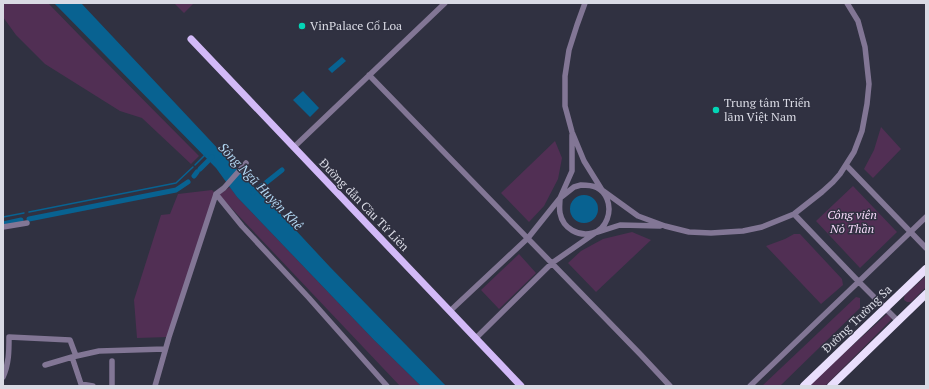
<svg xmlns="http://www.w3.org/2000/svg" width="929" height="389" viewBox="0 0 929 389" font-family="'PT Serif',serif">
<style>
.green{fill:#512f54}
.water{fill:#086291}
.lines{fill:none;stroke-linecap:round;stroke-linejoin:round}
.stream{stroke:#086291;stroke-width:1.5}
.canal{stroke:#086291;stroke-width:5}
.minor{stroke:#827695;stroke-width:5.5}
.major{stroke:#d2b9f7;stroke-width:7}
.highway{stroke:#e9defc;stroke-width:8}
.poi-dot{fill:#03d5b6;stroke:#303141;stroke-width:1.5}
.labels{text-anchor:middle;stroke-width:3;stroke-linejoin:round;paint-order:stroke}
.poi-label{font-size:12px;fill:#d9dae4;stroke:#303141;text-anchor:start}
.street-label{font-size:12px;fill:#d9dae4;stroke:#303141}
.park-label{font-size:12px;font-style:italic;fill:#f7d9fa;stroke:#303141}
.water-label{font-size:13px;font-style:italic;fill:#b1d6f1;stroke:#303141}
</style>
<rect width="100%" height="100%" fill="#303141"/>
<!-- green -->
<path class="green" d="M3,3H48L82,38L199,156L191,164L142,118L120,111L45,64L16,35L3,17Z
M174,3H194L184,13Z
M881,127L901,149L873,178L864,169L874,150Z
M555,141L562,158L558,179L544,206L529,222L501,193Z
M853,186L897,232L860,268L816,221Z
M230,187L237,197L374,340L421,386H400L219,195Z
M212,190L216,194L169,337L137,338L134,300L161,215L170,214L178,194Z
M632,232L651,240L596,292L568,263L581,251L603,239Z
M794,234H800L842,279L843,285L821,304L766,246L785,239Z
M519,254L536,273L499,309L481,290Z
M926,276V287L911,302H907L904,300V298L905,295Z
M856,297L860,298V308L780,386H762Z
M887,314L892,318L890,321L825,386H808Z"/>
<!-- water -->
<path class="water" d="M54,3H81L145,71L252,185L276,209L330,267L446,386H421L374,340L237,197L216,168Z
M342,57L346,61L332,73L328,69Z
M303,91L319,108L310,117L293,100Z
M570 209a14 14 0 1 1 28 0a14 14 0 1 1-28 0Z"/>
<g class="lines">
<!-- stream -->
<path class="stream" d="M195,165L205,155
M29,212L176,183L193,167
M3,217L24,213"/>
<!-- canal -->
<path class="canal" d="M200,169L212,157
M194,176L197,172
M253,193L282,170
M29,219L176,190L188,182
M3,224L21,220"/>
<!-- minor -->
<path class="minor" d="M585,3L577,25L569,50L565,76V106L572,132L584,161L602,190L638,216L665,226L689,232L711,233L743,231L762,227L794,214L822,192L833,182L840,174L854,152L862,131L867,104L869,84L865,47L858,21L847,3
M369,75L641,355L670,386
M294,147L445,3
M846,165L926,248
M581,185C593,185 602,187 607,199C612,211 607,229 593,233C579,237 563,229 560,213C559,208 560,203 560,198L574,187Z
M216,194L242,226L309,298L387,386
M794,214L859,282L898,321
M3,227L27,223
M450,311L528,238L560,198L572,171V135
M476,338L552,263L595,233L620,225L660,226
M72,357L81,384L93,386
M112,361V386
M45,365L72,357L99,351L165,349
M3,377C9,364 9,351 9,337L70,340L76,356
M155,386L169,337L216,194L224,188L246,163
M750,386L926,217"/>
<!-- major -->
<path class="major" d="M191,39L521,386"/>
<!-- highway -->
<path class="highway" d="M804,386L926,269
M831,386L926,294"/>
</g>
<!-- markers -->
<g class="poi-dot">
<circle cx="302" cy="26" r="4"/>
<circle cx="716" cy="110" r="4"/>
</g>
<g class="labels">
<!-- poi labels -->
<g class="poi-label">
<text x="310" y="30">VinPalace Cổ Loa</text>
<text x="724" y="107">Trung tâm Triển<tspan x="724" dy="14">lãm Việt Nam</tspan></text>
</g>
<!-- street labels -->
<g class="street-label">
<text transform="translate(364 205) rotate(46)" y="4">Đường dẫn Cầu Tứ Liên</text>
<text transform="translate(857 319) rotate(-44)" y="4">Đường Trường Sa</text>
</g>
<!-- park labels -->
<g class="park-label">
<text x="852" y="219">Công viên<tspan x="852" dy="14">Nỏ Thần</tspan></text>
</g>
<!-- water labels -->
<g class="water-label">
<text transform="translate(261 186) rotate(46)" y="5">Sông Ngũ Huyện Khê</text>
</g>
</g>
<!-- border -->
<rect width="929" height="389" fill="none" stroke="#d9dae4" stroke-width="8"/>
</svg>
